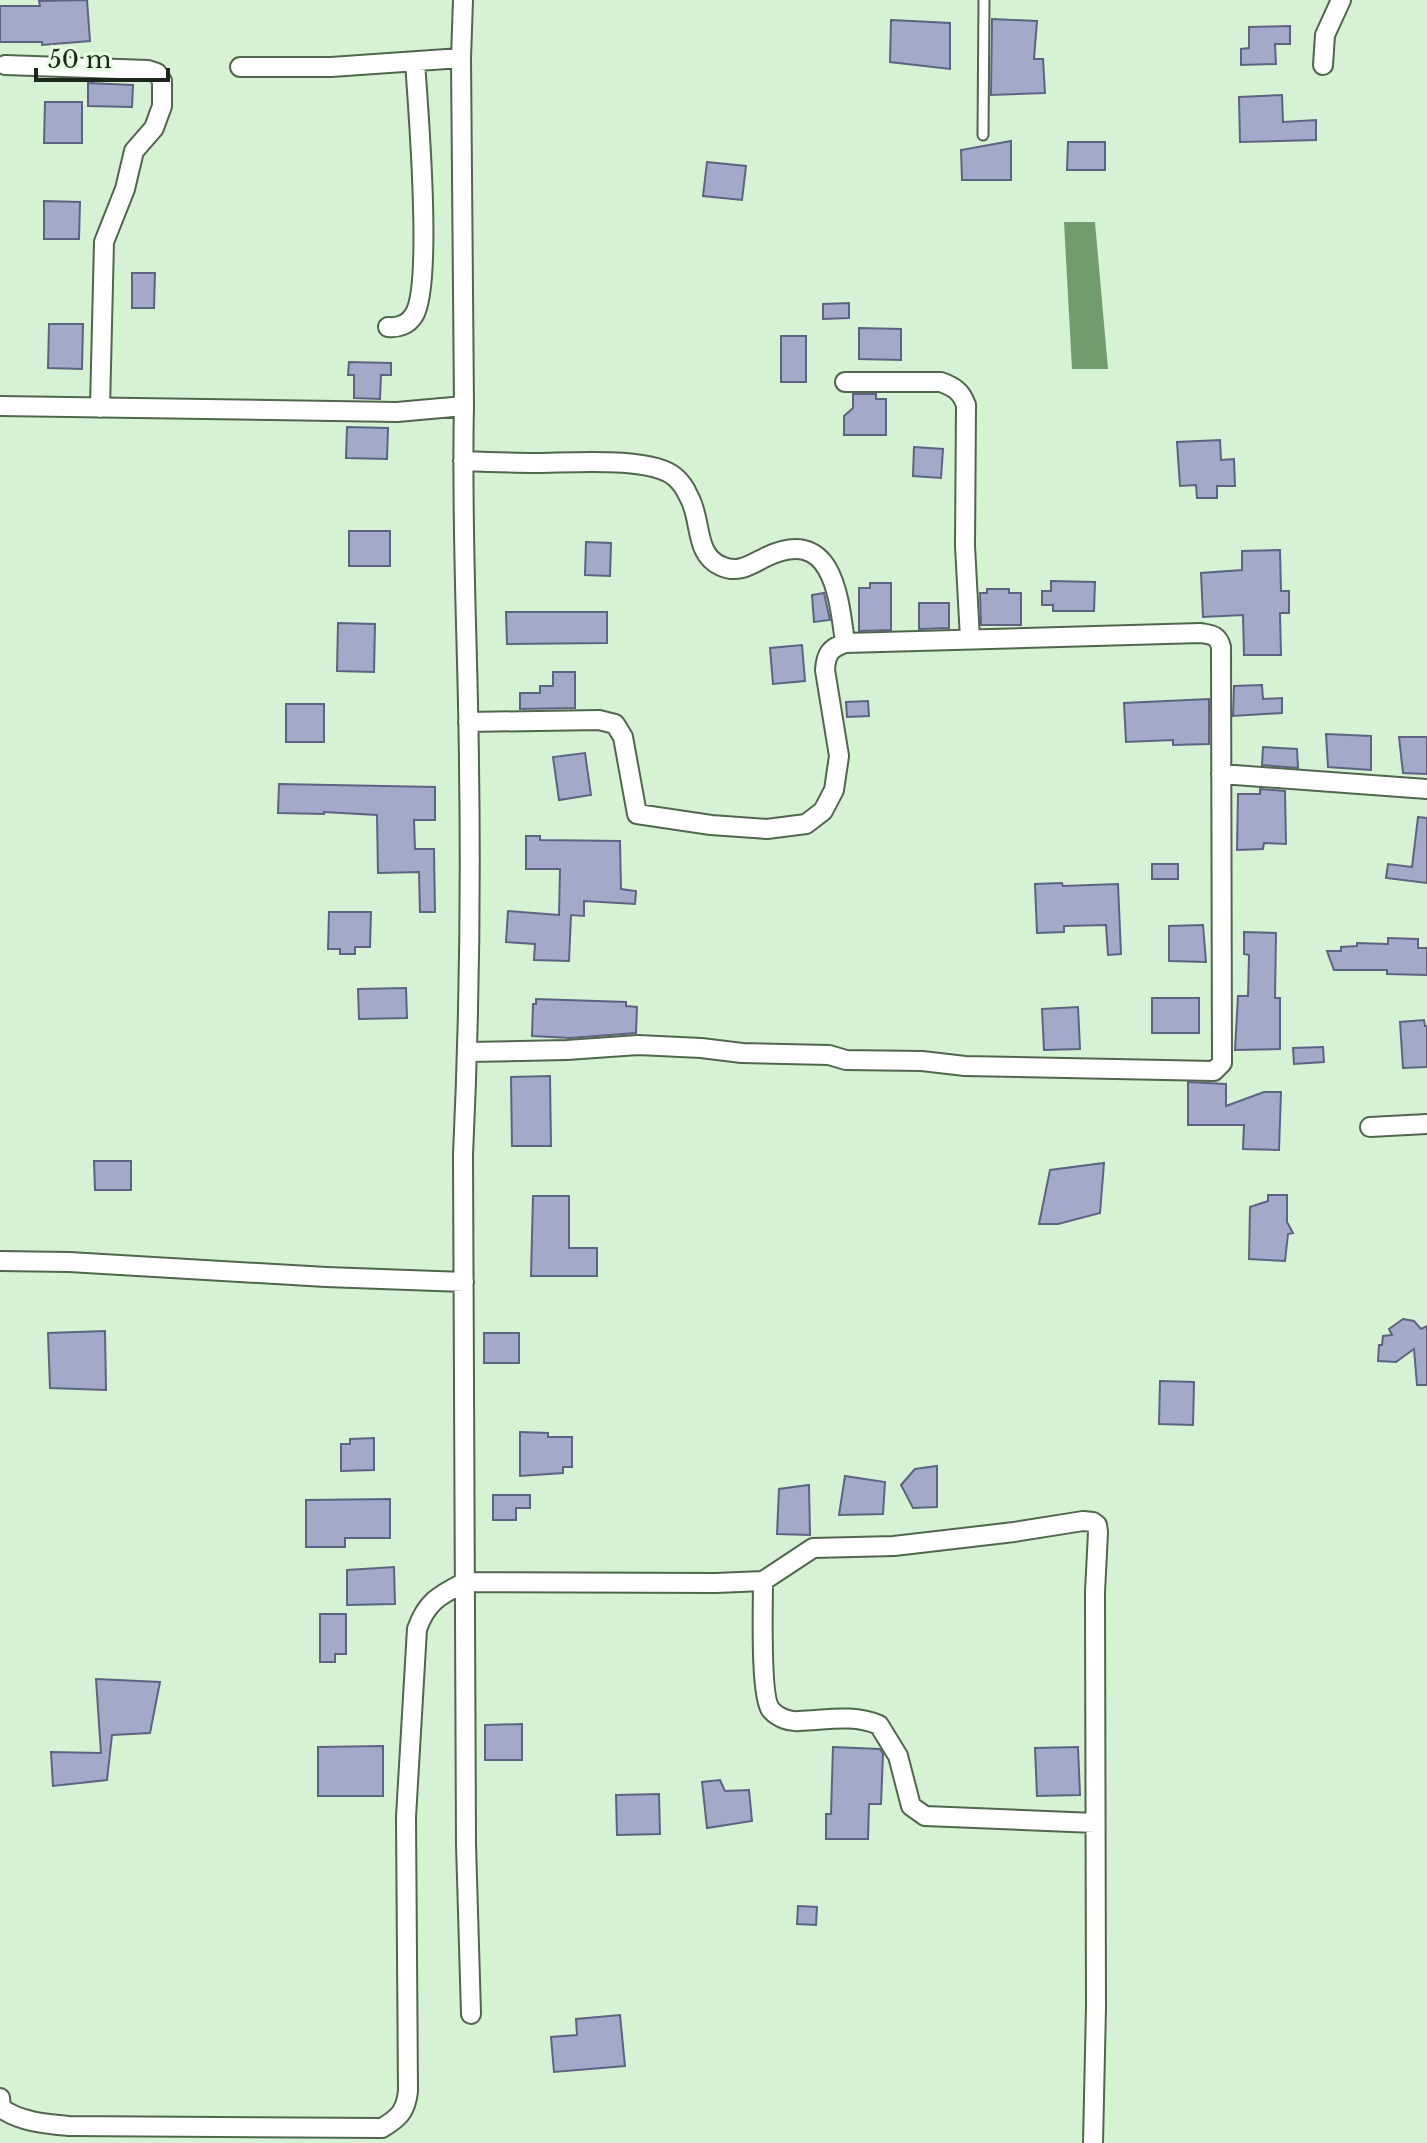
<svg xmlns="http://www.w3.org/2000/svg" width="1427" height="2143" viewBox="0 0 1427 2143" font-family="'Libre Baskerville',serif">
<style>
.water{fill:#719c6d}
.building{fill:#a3a9c9;stroke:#5e6381;stroke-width:2}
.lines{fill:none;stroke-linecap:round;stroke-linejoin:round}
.lane-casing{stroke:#50664d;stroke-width:13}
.street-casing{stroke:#50664d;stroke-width:22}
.lane{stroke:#fff;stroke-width:9}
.street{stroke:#fff;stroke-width:18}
</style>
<rect width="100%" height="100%" fill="#d7f1d4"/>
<!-- water -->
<path class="water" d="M1064,222H1095L1108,369H1072Z"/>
<!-- building -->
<path class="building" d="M87,0L90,41L42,45V42H0V6H40L39,1Z
M992,19L1037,21L1034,59H1043L1045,93L991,95Z
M891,20L950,23V69L890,62Z
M1290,26V44H1275L1276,64L1241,65V49L1249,48V27Z
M88,83L133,85L132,107L88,106Z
M1282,95L1283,122L1316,120V140L1240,142L1239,97Z
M45,102H82V143H44Z
M1011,141V180H962L961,150Z
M1068,142H1105V170H1067Z
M707,162L746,166L742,200L703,196Z
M44,201L80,202L79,239H44Z
M132,273H155L154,308H132Z
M849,303V318L823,319V304Z
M49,324H83L82,369L48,368Z
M859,328L901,329V360L859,359Z
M781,336H806V382H781Z
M349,362L391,363V375H381L380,399L354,398V375H348Z
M853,394H876V399H886V435H844V416L853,408Z
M347,427L388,428L387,459L346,458Z
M1220,440L1221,460L1234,459L1235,486H1217V498H1197L1196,485L1180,486L1177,442Z
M914,447L943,449L941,478L913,476Z
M349,531H390V566H349Z
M586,542L611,543L610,576L585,575Z
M1280,550L1281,591H1289V613H1280L1281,655H1244L1243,615L1203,617L1201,573L1242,570V551Z
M1051,581L1095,582L1094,611H1053V605H1042V591H1051Z
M870,583H891V630L859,631V588H870Z
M987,589H1009V593H1021V625H981L980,593H987Z
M824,593L830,620L814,622L812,595Z
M919,603H949V628L919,629Z
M506,612H607V643L507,644Z
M338,623L375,624L374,672L337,671Z
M802,645L805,681L773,684L770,648Z
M553,672H575V708L520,709V693H540V686H553Z
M1262,685L1263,699L1282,698V713L1233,716L1234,686Z
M1209,699V744L1173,745V740L1126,742L1124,703Z
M868,701L869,716L847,717L846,702Z
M286,704H324V742H286Z
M1326,734L1371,736V770L1328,767Z
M1399,737H1427V774L1403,773Z
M1263,747L1297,749L1298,768L1262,765Z
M585,753L591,795L559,800L553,757Z
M279,784L435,787V820H414L415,849H434L435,912H420L419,872L378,873L377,815L324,812V814L278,813Z
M1260,789L1285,791L1286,844L1264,843L1263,849L1237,850L1238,794H1260Z
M1418,817L1427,818V883L1386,878L1388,864L1412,867Z
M526,836H540V840L620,841L621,889L636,891L635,904L584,901V916L571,915L569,961L534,960L535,944L506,942L508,911L559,915L560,869H526Z
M1152,864H1178V879H1152Z
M1062,883L1063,886L1118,884L1121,954L1108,955L1106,925L1064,926V932L1037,933L1035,884Z
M329,912H371L370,947H355V954H340V949H328Z
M1203,925L1206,962L1169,961V926Z
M1244,932L1276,933L1275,998H1280V1049L1235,1050L1238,996H1248L1249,955L1244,954Z
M1388,938L1418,939V948H1427V975L1387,974V970H1334L1327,951H1341V947L1357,946V943L1388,944Z
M406,988L407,1018L359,1019L358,989Z
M1152,998H1199V1033H1152Z
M536,999L626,1002V1006L637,1007L636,1033L570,1038L532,1036L533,1004H536Z
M1078,1007L1080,1049L1044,1050L1042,1009Z
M1424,1020L1425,1026H1427V1067L1403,1068L1400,1022Z
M1323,1047L1324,1062L1294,1064L1293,1048Z
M550,1076L551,1146H512L511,1077Z
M1188,1082L1226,1084V1106L1264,1092H1281L1279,1150L1243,1149L1244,1125H1188Z
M94,1161H131V1190H95Z
M1104,1163L1100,1213L1058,1224H1039L1050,1170Z
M1268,1195H1287V1222L1293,1233L1288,1234L1285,1261L1249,1259L1250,1207L1268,1201Z
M533,1196H569V1248H597V1276H531Z
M1403,1319L1414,1321L1421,1329L1427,1326V1385H1417L1414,1349L1396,1362L1378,1361L1379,1345H1382L1383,1336L1392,1335L1389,1329Z
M105,1331L106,1390L50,1388L48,1333Z
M484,1333H519V1363H484Z
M1160,1381L1194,1382L1193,1425L1159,1424Z
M520,1432L548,1433V1437H572V1467H563V1473L520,1476Z
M374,1438V1470L341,1471V1444H350V1439Z
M937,1466V1507L913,1508L901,1485L915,1469Z
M845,1476L885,1482L883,1514L839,1515Z
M809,1485L810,1535L777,1534L779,1489Z
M493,1495H530V1508H516V1520H493Z
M390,1499V1538H345V1547H306V1500Z
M394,1567L395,1604L347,1605V1570Z
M320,1614H346V1654H335V1662H320Z
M96,1679L160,1682L150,1733L112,1735L107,1780L53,1786L51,1752L101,1753Z
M522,1724V1760H485V1725Z
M383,1746V1796H318V1747Z
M833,1747L880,1749L883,1754L881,1804H869L868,1839H826V1814H831Z
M1078,1747L1080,1795L1037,1796L1035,1748Z
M720,1780L725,1791L749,1790L752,1821L707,1828L702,1782Z
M659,1794L660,1834L617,1835L616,1795Z
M798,1906L817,1907L816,1925L797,1924Z
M620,2015L625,2066L554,2072L551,2037L577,2035L576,2019Z"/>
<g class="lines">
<!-- lane casing -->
<g class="lane-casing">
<path id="lane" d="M983,135L984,0"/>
</g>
<!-- street casing -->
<g class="street-casing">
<path id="street" d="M5,65L148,70L157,73L162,81V106L154,128L134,151L125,189L104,242L100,408
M1323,65L1325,35L1341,0
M240,67H331L461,58
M388,327C398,328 408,325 414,315C433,285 418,106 415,62
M845,382H941C954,387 961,391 966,405L965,546L970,639
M0,406L397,412L464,406L461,58L463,0
M464,406C461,526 468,646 469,765C471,895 469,1025 463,1155L466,1844L471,2014
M463,461C487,462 512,463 537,463C568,463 651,456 675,477C681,482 686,490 689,497C702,519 694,555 721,566C738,574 750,565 766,557C833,525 839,597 845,643
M1221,774L1427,789
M468,1052L567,1050L638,1045L701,1048L742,1053L829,1055L846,1060L922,1061L965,1066L1214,1071L1222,1063L1221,647C1218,635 1212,635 1201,633L845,643C830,648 826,654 825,670L839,756L834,790L823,811L806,824L767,829L711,825L637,814L623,737L615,724L599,720L468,722
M1370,1127L1427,1124
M0,1261L69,1262L326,1277L464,1282
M763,1581C763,1604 760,1697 771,1710C778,1718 790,1722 799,1721C827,1720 853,1714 879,1725L898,1756L911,1806L925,1816L1095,1823
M0,2098L1,2108C20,2122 47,2124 69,2126L382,2128C399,2118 406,2111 408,2091L406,1817L417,1629C427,1601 440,1595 465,1582L716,1583L763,1581L813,1548L894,1546L1014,1532L1083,1521L1093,1522L1097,1525L1098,1532L1095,1592L1096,2007L1093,2143"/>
</g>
<!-- lane -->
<use href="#lane" class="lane"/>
<!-- street -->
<use href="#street" class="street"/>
</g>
<!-- scale -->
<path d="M36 68v12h132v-12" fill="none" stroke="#1c261b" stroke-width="4"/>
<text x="48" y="68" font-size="24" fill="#1c261b" stroke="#e4ffe1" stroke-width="6" paint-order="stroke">50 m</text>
</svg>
